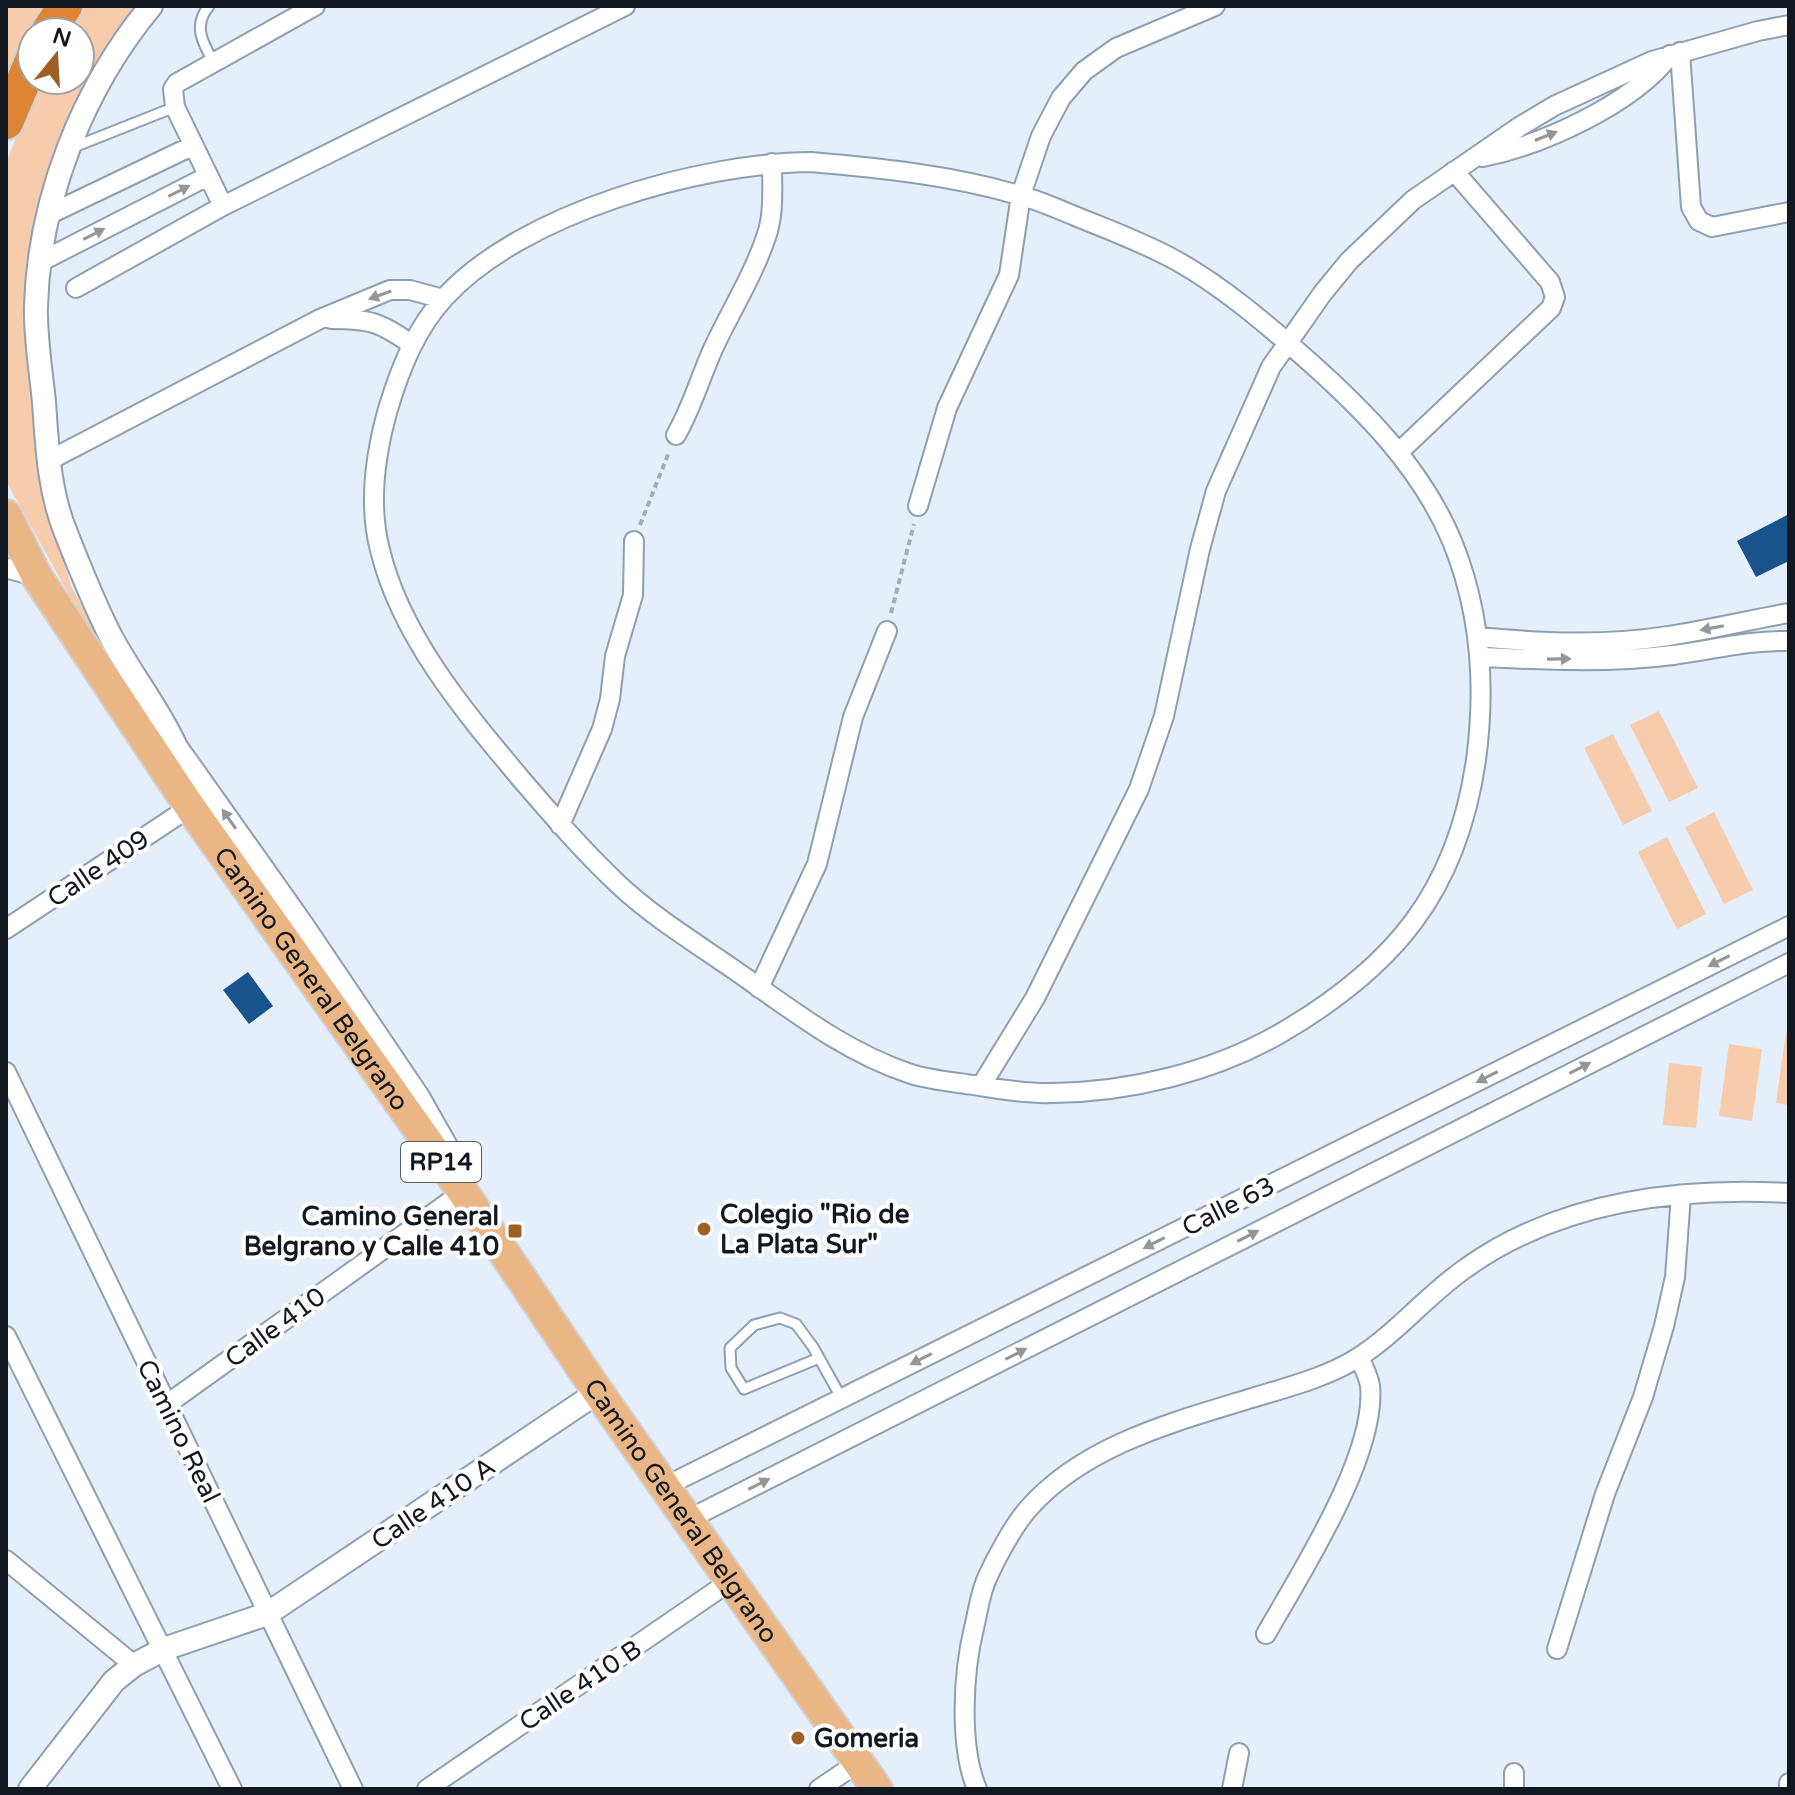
<svg xmlns="http://www.w3.org/2000/svg" width="1795" height="1795" viewBox="0 0 1795 1795" font-family="'Varela Round',sans-serif">
<style>
.green{fill:#f7ccac}
.building{fill:#18548b}
.lines{fill:none;stroke-linecap:round;stroke-linejoin:round}
.service-casing{stroke:#8e9fb2;stroke-width:13}
.minor-casing{stroke:#8e9fb2;stroke-width:22}
.tertiary-casing{stroke:#8e9fb2;stroke-width:26}
.primary-casing{stroke:#cfd1d2;stroke-width:34}
.motorway-casing{stroke:#cfd1d2;stroke-width:38}
.path{stroke:#a3adb7;stroke-width:4;stroke-dasharray:6 4;stroke-linecap:butt}
.service{stroke:#fff;stroke-width:9}
.minor{stroke:#fff;stroke-width:18}
.tertiary{stroke:#fff;stroke-width:22}
.primary{stroke:#ebb686;stroke-width:30}
.motorway{stroke:#de8535;stroke-width:34}
.oneway{fill:#94979a}
.poi-dot{fill:#9f6027;stroke:#fff;stroke-width:3}
.labels{text-anchor:middle;stroke-width:8;stroke-linejoin:round;paint-order:stroke}
.shield{fill:#fff;stroke:#585d62;stroke-width:2}
.shield-label{font-size:24px;font-weight:bold;fill:#11181f}
.street-label{font-size:26px;fill:#11181f;stroke:#fff}
.poi-label{font-size:26px;font-weight:bold;fill:#11181f;stroke:#fff;text-anchor:start}
</style>
<rect width="100%" height="100%" fill="#e4effb"/>
<!-- green -->
<path class="green" d="M6,6H46L6,87Z
M78,6H136L114,36L91,76L32,247L25,297L33,422L47,509L72,588L140,709L68,593L6,481V163L39,80H80V32H63Z
M1659,711L1698,788L1669,802L1630,725Z
M1613,734L1652,811L1623,825L1584,748Z
M1714,812L1753,890L1724,904L1685,827Z
M1667,837L1706,914L1677,929L1638,852Z
M1786,1032H1789V1105L1776,1103Z
M1729,1044L1762,1049L1752,1121L1719,1116Z
M1669,1063L1702,1067L1696,1128L1663,1125Z"/>
<!-- building -->
<path class="building" d="M1789,514V561L1756,577L1737,541Z
M248,972L273,1006L249,1024L223,990Z"/>
<g class="lines">
<!-- service casing -->
<g class="service-casing">
<path id="service" d="M209,6C193,25 202,42 213,61
M74,147L175,107
M819,1358L744,1389L731,1368L730,1348L754,1325L780,1318L796,1324L813,1347L842,1399"/>
</g>
<!-- minor casing -->
<g class="minor-casing">
<path id="minor" d="M1680,52L1691,207L1699,221L1712,227L1789,212
M1483,157C1542,145 1633,104 1670,55
M811,162C880,168 949,175 1015,194C1036,199 1055,208 1075,216C1109,230 1145,243 1177,261C1223,287 1264,322 1304,357C1363,409 1421,467 1452,541C1481,612 1486,685 1476,760C1457,892 1394,967 1281,1033C1213,1072 1131,1092 1052,1093C1027,1094 999,1089 973,1085C953,1082 930,1080 911,1074C850,1054 798,1015 746,978C704,948 656,920 618,884C583,851 552,815 521,779C465,712 401,637 380,550C368,504 375,455 388,409C400,369 416,328 445,297C522,213 700,163 811,162Z
M223,206L175,107L173,89L177,83L315,6
M48,215L192,146
M40,262L208,176
M76,288L223,206L625,6
M331,319C370,319 380,322 411,344
M676,435C692,407 700,378 713,349C731,310 755,273 768,231C774,209 772,185 772,163
M1399,452L1551,308L1555,297L1550,282L1454,171
M48,461L320,319L390,290H410L443,299
M918,506L947,408L1009,275L1021,195L1041,136L1061,98L1084,71L1116,48L1215,6
M6,568L37,577
M1478,637C1541,643 1605,646 1668,636C1709,630 1749,620 1789,613
M1481,657C1544,660 1610,663 1673,655C1712,650 1749,640 1789,641
M560,825L602,729L610,699L615,656L633,595L634,541
M6,929L190,807
M759,988L817,864L853,717L887,631
M6,1072L353,1789
M981,1086L1035,998L1139,789L1164,716L1200,549L1216,491L1271,367L1322,294L1349,261L1413,200L1519,127L1554,106L1652,61L1758,31L1789,25
M6,1336L232,1789
M166,1405L463,1192
M666,1486L1789,926
M689,1519L1789,963
M6,1560L134,1665
M1266,1634C1300,1574 1377,1455 1370,1386C1369,1377 1363,1366 1359,1357
M1557,1649L1605,1494L1643,1397L1664,1326L1675,1277L1681,1195
M1514,1773V1789
M427,1789L732,1580
M819,1789L859,1762
M977,1789C959,1746 963,1673 974,1628C978,1612 980,1592 988,1576C997,1556 1014,1525 1028,1509C1084,1445 1174,1422 1252,1398C1288,1387 1328,1377 1359,1357C1398,1332 1428,1294 1466,1268C1558,1202 1678,1187 1789,1193
M1232,1789L1239,1753
M1789,1789V1783"/>
</g>
<!-- tertiary casing -->
<g class="tertiary-casing">
<path id="tertiary" d="M151,6C83,88 39,199 36,306C35,337 41,371 44,402C47,445 49,492 66,533C79,566 93,601 109,633C129,672 158,707 176,747L165,768
M176,747L300,922L418,1097L448,1150
M30,1789L114,1681L134,1665L164,1649L267,1614L598,1392"/>
</g>
<!-- primary casing -->
<g class="primary-casing">
<g id="primary">
<path id="s1" d="M6,515L37,577L190,807L463,1192L598,1392L877,1789"/>
</g>
</g>
<!-- motorway casing -->
<g class="motorway-casing">
<path id="motorway" d="M48,32L65,6
M6,122L32,61"/>
</g>
<!-- path -->
<path class="path" d="M640,525L669,452
M891,613L914,524"/>
<!-- service -->
<use href="#service" class="service"/>
<!-- minor -->
<use href="#minor" class="minor"/>
<!-- tertiary -->
<use href="#tertiary" class="tertiary"/>
<!-- primary -->
<use href="#primary" class="primary"/>
<!-- motorway -->
<use href="#motorway" class="motorway"/>
</g>
<!-- one-way arrows -->
<defs><path id="oneway-solid" d="M-6-.8H1V-3.2L6.5 0L1 3.2V.8H-6Z" transform="scale(2)"/></defs>
<g class="oneway">
<use href="#oneway-solid" transform="translate(1546 136) rotate(-22)"/>
<use href="#oneway-solid" transform="translate(179 191) rotate(-27)"/>
<use href="#oneway-solid" transform="translate(94 234) rotate(-27)"/>
<use href="#oneway-solid" transform="translate(380 295) rotate(160)"/>
<use href="#oneway-solid" transform="translate(1712 628) rotate(169)"/>
<use href="#oneway-solid" transform="translate(1559 659) rotate(-1)"/>
<use href="#oneway-solid" transform="translate(229 819) rotate(-125)"/>
<use href="#oneway-solid" transform="translate(1719 961) rotate(153)"/>
<use href="#oneway-solid" transform="translate(1580 1068) rotate(-27)"/>
<use href="#oneway-solid" transform="translate(1487 1077) rotate(153)"/>
<use href="#oneway-solid" transform="translate(1248 1236) rotate(-27)"/>
<use href="#oneway-solid" transform="translate(1154 1243) rotate(153)"/>
<use href="#oneway-solid" transform="translate(1016 1354) rotate(-27)"/>
<use href="#oneway-solid" transform="translate(921 1359) rotate(153)"/>
<use href="#oneway-solid" transform="translate(759 1484) rotate(-27)"/>
</g>
<!-- markers -->
<g class="poi-dot">
<circle cx="704" cy="1229" r="8"/>
<rect x="507" y="1223" width="16" height="16" rx="4"/>
<circle cx="798" cy="1738" r="8"/>
</g>
<g class="labels">
<!-- shield labels -->
<rect class="shield" x="401" y="1142" width="80" height="40" rx="6"/>
<g class="shield-label">
<text x="441" y="1170">RP14</text>
</g>
<!-- street labels -->
<g class="street-label">
<text transform="translate(98 868) rotate(-34)" y="9">Calle 409</text>
<text dy="9" stroke="none"><textPath href="#s1" startOffset="556">Camino General Belgrano</textPath></text>
<text transform="translate(1228 1206) rotate(-27)" y="9">Calle 63</text>
<text transform="translate(275 1327) rotate(-36)" y="9">Calle 410</text>
<text transform="translate(179 1431) rotate(64)" y="9">Camino Real</text>
<text transform="translate(433 1503) rotate(-34)" y="9">Calle 410 A</text>
<text dy="9" stroke="none"><textPath href="#s1" startOffset="1204">Camino General Belgrano</textPath></text>
<text transform="translate(580 1685) rotate(-34)" y="9">Calle 410 B</text>
</g>
<!-- poi labels -->
<g class="poi-label">
<text x="720" y="1223">Colegio "Rio de<tspan x="720" dy="30">La Plata Sur"</tspan></text>
<text x="499" y="1225" text-anchor="end">Camino General<tspan x="499" dy="30">Belgrano y Calle 410</tspan></text>
<text x="814" y="1747">Gomeria</text>
</g>
</g>
<!-- border -->
<rect width="1795" height="1795" fill="none" stroke="#11181f" stroke-width="16"/>
<!-- north arrow -->
<g transform="translate(56 56) rotate(18)"><circle r="38" fill="#ffffff" stroke="#a0a3a5" stroke-width="2"/>
<path d="M0-6L14 30L0 20L-14 30Z" fill="#9f6027"/>
<text y="-12" font-size="22" font-weight="bold" text-anchor="middle" fill="#11181f">N</text>
</g>
</svg>
